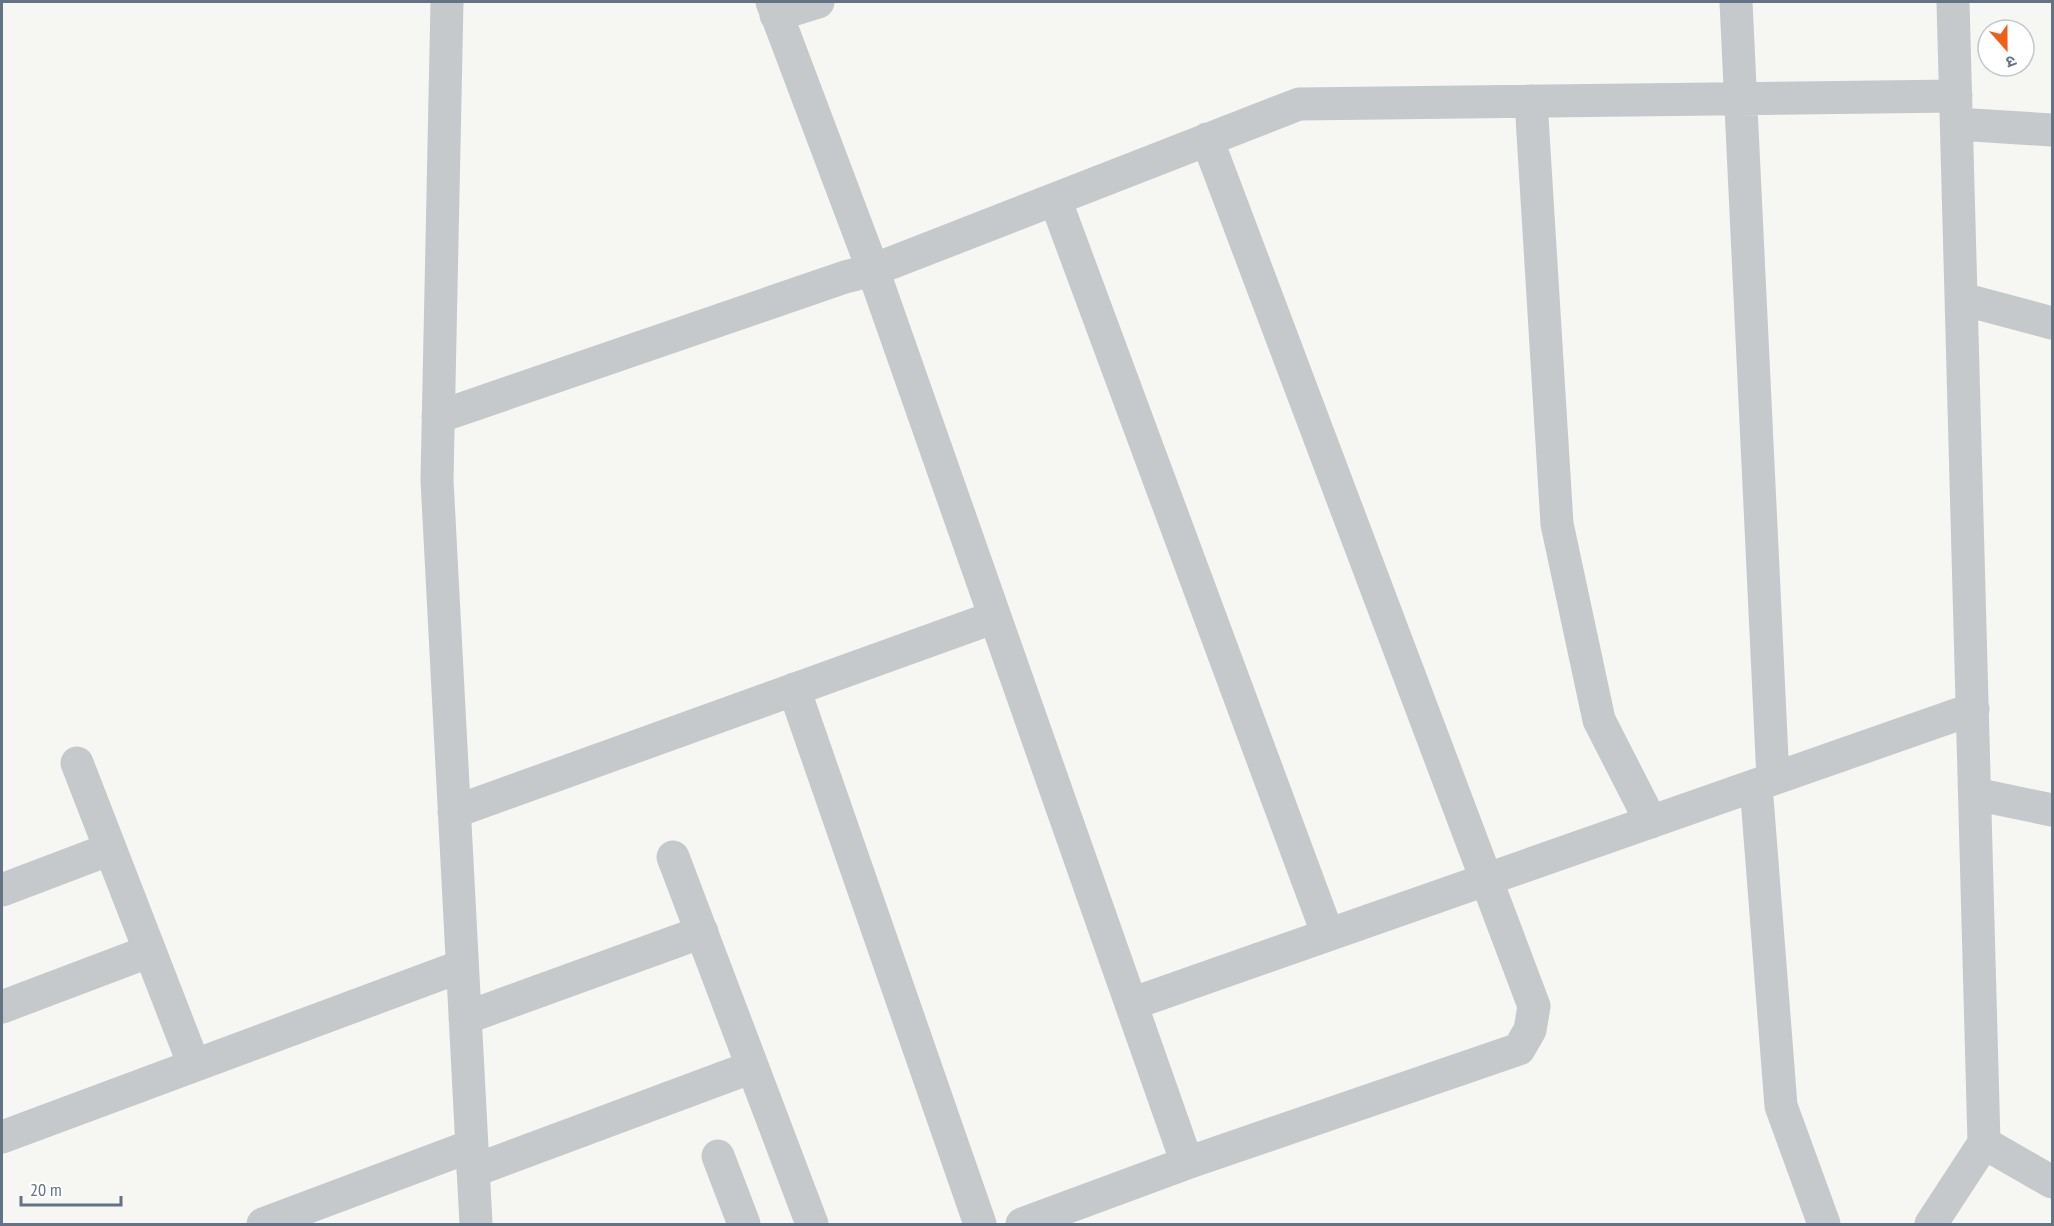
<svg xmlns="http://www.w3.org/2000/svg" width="2054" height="1226" viewBox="0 0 2054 1226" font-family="'PT Sans Narrow','Noto Sans Devanagari',sans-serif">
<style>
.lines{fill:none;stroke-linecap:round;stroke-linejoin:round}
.minor{stroke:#c5c9cc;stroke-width:33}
</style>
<rect width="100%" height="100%" fill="#f6f6f2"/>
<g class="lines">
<!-- minor -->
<path class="minor" d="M447,2L437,480L476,1224
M772,2L873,270L1187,1163
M1736,2L1773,779
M776,15L818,2
M1531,101L1557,524L1599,720L1651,822
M1957,124L2052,130
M1055,199L1328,935
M1962,299L2052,323
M438,417L845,277L873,270L1299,104L1956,96
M794,689L980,1224
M77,763L194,1065
M1756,785L1781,1106L1824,1224
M1975,794L2052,810
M454,812L995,617
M673,857L812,1224
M2,890L110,849
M1131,1004L1973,709
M2,1007L150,951
M465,1018L702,932
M2,1137L462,966
M1984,1143L2052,1182
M718,1156L744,1224
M473,1171L752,1067
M263,1224L471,1146
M1022,1224L1187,1163L1519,1049L1530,1030L1534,1006L1207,139
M1931,1224L1984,1143L1953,2"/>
</g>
<!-- border -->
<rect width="2054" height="1226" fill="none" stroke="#627386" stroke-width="6"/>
<!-- north arrow -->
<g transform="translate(2006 48) rotate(159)"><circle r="28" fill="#ffffff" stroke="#c0c7cf" stroke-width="1.5"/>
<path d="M0-4.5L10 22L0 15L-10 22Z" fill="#f15e17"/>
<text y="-9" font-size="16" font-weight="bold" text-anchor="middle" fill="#627386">उ</text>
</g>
<!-- scale -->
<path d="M21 1196v9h100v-9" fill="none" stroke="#627386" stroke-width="3"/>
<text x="30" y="1196" font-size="18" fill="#627386" stroke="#ffffff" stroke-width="4.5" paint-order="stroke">20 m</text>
</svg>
